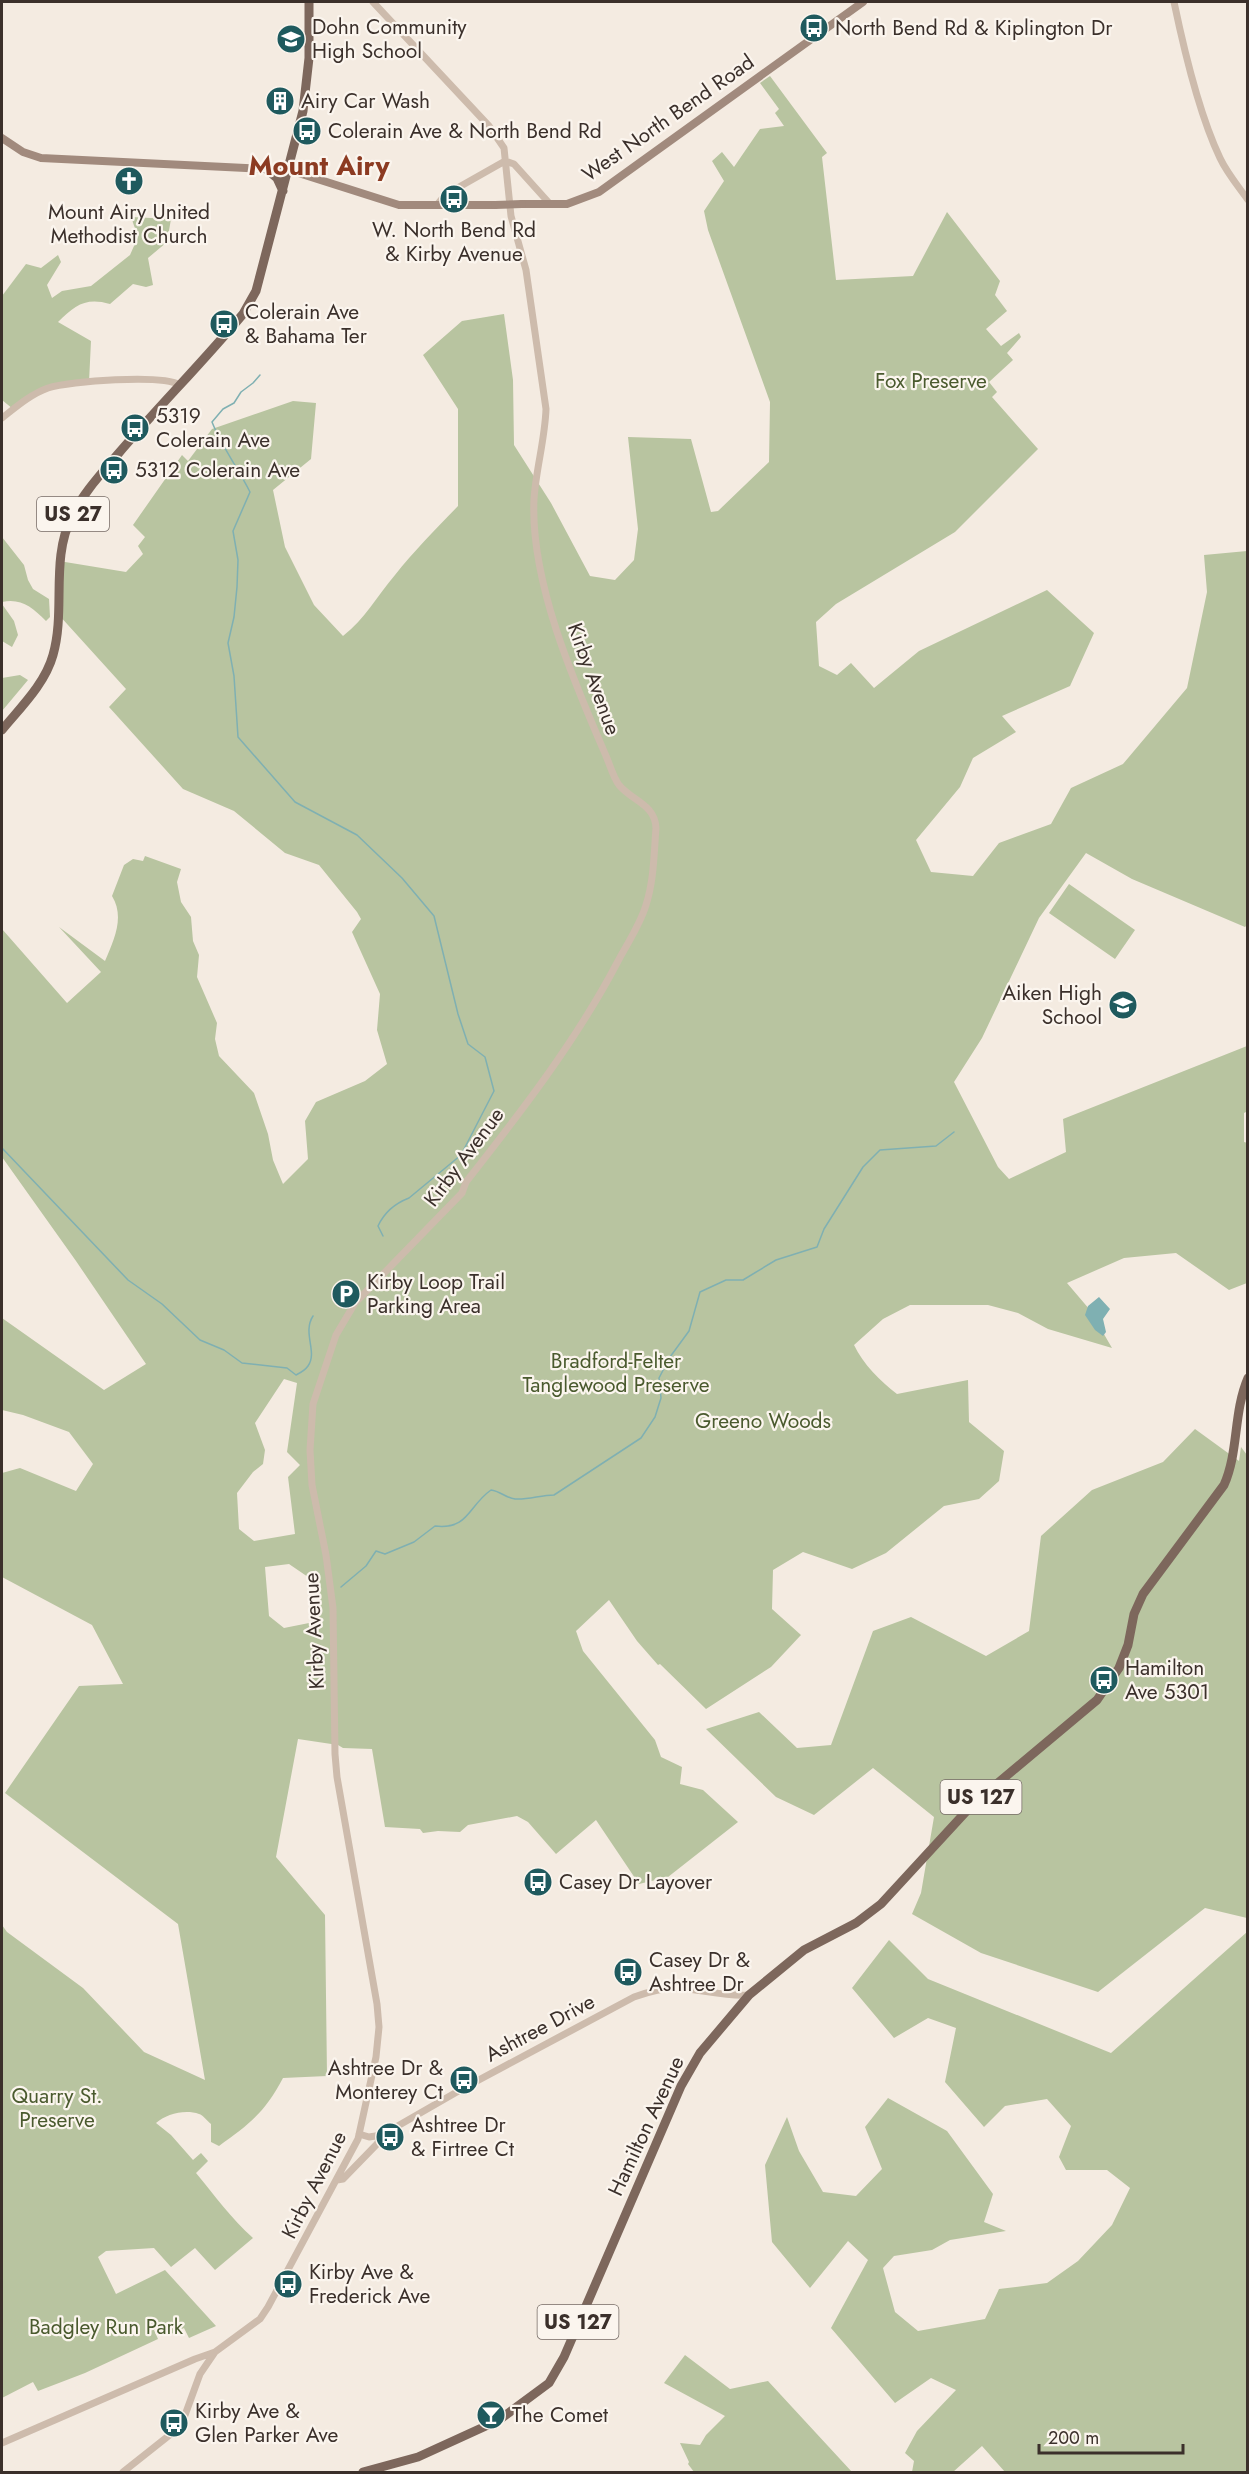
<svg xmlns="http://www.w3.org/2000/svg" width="1249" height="2474" viewBox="0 0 1249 2474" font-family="Jost,sans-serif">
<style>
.green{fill:#b8c4a0;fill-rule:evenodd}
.water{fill:#7fb0b2}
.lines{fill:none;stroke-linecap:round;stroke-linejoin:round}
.stream{stroke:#7fb0b2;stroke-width:1.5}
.tertiary{stroke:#cdbbac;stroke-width:7}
.secondary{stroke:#a18a7d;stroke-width:8}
.primary{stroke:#7d675c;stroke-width:9}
.secondary-bridge{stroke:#a18a7d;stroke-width:8}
.labels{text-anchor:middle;stroke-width:4.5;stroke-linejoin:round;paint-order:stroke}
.shield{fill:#fbf5ee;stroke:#756b66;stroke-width:1.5}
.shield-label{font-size:20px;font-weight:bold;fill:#3b302b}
.poi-label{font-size:21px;fill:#3b302b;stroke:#fbf5ee;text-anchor:start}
.street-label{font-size:21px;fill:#3b302b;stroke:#fbf5ee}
.park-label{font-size:21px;fill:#4a5a2e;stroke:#fbf5ee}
.district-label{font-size:27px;font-weight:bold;fill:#8c3b22;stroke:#fbf5ee}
</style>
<rect width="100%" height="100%" fill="#f4ebe1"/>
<!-- green -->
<path class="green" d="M770,76L827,153L822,157L836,280L913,276L947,212L1000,281L995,295L1007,311L986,329L1001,346L1019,333L1021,337L1007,353L1013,360L989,382L997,392L992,397L1038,449L955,532L836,604L816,622L819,666L837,675L851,663L874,688L919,651L1047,590L1094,633L1070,686L1002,716L1016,732L973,758L960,787L916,840L931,872L973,876L999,843L1051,824L1071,788L1123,764L1187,688L1207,592L1204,555L1247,551V925L1245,927L1132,879L1086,853L1039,918L982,1038L954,1082L998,1167L1009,1179L1066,1152L1063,1119L1247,1046L1248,1111L1244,1113V1142L1248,1143L1247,1283L1229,1290L1176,1253L1124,1258L1067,1283L1090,1310L1112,1348L1048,1329L1018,1313L988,1305H910L883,1319L854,1345C863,1364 880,1381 897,1394L968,1380L969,1422L1004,1451L999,1481L979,1499L944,1506L886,1553L852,1569L803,1552L773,1570L772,1609L801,1635L771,1667L706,1709L660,1664L658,1665L637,1641L609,1600L576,1631L583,1651L655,1740L661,1757L682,1767L680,1784L703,1790L738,1822L668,1877L639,1884L596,1820L556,1854L528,1822L517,1816L468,1825L460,1832L438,1831L423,1833L420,1829L385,1827L372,1749L343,1748L338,1745L298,1739L276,1857L325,1915L327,2076L283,2078C265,2112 250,2124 219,2146L211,2142V2124C207,2121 203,2115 199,2114C185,2109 166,2114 156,2123L171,2135L193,2160L201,2153L208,2161L196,2173C215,2196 231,2218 253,2238L215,2270L195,2248L171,2267L154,2248L106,2251L98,2257L116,2294L165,2270L216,2326L189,2338L184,2328L169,2335L164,2324L154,2330L158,2339L85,2373L38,2391L33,2382L2,2398V1925L7,1932L83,1988L144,2052L205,2080L178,1924L5,1793L79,1686L123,1684L92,1625L2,1577V1473L20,1468L76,1491L93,1464L69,1432L23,1415L2,1410V1318L104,1390L146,1364L76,1261L2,1157V929L67,1003L101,972L59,927L105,961C114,940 125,917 112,896L124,865L133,859L143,861L145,856L181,869L177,882L181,902L191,917L193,941L199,955L197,977L217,1023L215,1039L219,1056L254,1093L268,1134L273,1160L283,1184L308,1159L305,1121L316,1102L365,1081L387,1064L377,1030L380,994L352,932L361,919L357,912L319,865L285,853L234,811L183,789L109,707L126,689L58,614L59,561L126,572L143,554L138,546L145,537L133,525L182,455L188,461L212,429L293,401L316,403L311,459L273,490L285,547L314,605L343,636C365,619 377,596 395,575C414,551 436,529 458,506V409L423,355L462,321L504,314L513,380L514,445L551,503L590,576L615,580L634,560L638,529L628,437L691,439L711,512L718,511L769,462L770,402L708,230L704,211L724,181L712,161L722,152L734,167L760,129L784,126L775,113L779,109L760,83ZM284,1379L297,1383L287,1452L300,1465L288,1477L295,1534L254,1541L239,1529L237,1493L253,1472L263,1464L265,1450L255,1423ZM289,1564L308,1577L314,1622L284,1628L269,1616L265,1567Z
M131,217L171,219L167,242L148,258L153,285L146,287L133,284L110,304C86,297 75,305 58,322L91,341L89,382L49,388L13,409L2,400V296L26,264L41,268L58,255L61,262L47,285L52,298L62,291L91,286L130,255L138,237Z
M2,537L24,565L28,580L33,589L49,599L50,617L46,621C32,607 21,598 2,602Z
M2,604L14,621L18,635L12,647L2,641Z
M20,675L28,680L2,711V678Z
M1069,884L1135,930L1115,959L1049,913Z
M1195,1429L1239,1461L1241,1447L1247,1455V1918L1205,1908L1098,1992L981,1953L912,1914L921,1893L934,1817L873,1768L814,1815L776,1797L706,1729L759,1712L797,1748L831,1745L873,1631L911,1617L986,1656L1029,1631L1041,1536L1092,1490L1163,1462Z
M1247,1932V2472H1005L982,2446L953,2472H912L914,2461L905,2453L917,2431L956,2390L931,2378L895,2403L831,2328L868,2260L848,2241L810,2288L772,2242L765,2165L787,2117L799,2151L823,2192L856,2196L882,2169L865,2127L888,2098L947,2131L993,2194L984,2222L1006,2231L950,2240L932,2250L894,2256L883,2268L895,2312L918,2331L985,2319L999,2289L1047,2283L1078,2261L1112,2225L1130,2188L1107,2170H1066L1059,2157L1071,2126L1047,2099L1005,2106L984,2127L945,2082L956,2028L928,2018L894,2038L852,1988L889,1940L928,1979L1111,2053Z
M685,2355L730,2389L768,2381L852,2472H694L688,2464L689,2462L680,2443L700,2445L706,2435L725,2416L664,2383Z"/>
<!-- water -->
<path class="water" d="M1099,1297L1110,1309L1103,1319L1106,1332L1103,1336L1095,1330L1085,1315L1088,1306Z"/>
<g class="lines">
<!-- stream -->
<path class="stream" d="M260,375L253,383L241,392L234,403L223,409L212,422C222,447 238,468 250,492L233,531L238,560L237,587L234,617L228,643L234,676L238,737L295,802L357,835L402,878L434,916L458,1014L468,1044L485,1057L494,1091L461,1155L409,1198C396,1203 384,1213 378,1226L383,1236
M2,1148L128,1280L162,1304L200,1340L224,1350L242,1363L287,1368L296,1375C300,1373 306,1369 308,1366C318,1352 302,1333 313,1316
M341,1587L366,1566L376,1551L385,1554L414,1542L435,1526C469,1530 468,1506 491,1490C500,1491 506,1498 515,1499C528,1500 541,1495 554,1495L641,1438L655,1417L661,1398L659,1378L670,1357L689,1331L700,1292L726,1280H743L776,1260L817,1247L824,1229L863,1167L880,1150L936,1146L954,1132"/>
<!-- tertiary -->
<path class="tertiary" d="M1174,2C1184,50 1199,114 1220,158C1227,173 1238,186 1248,200
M505,161L514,164L550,204
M437,205L445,195L505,161
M2,418C16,407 31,394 48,388C70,381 162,374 180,385
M359,2134L369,2137L382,2135L462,2089L634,1997C648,1992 662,1988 676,1988C701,1989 724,1997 749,1995
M337,2180L343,2179L377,2144L382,2135
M2,2443L195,2359L215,2352
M123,2472L181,2426L200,2374L215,2352L260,2319L268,2307L358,2139L376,2057L379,2027L377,2004L337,1777L335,1754L333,1608L326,1555L312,1485L310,1450L313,1404L336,1335L355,1303L462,1193L466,1182C521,1112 576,1041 617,963C627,944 640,925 646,905C654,880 654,853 656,828C655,804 632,801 619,785C613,777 610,765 606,756C574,682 530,581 534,499C536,469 545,439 546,409L526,270L511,216L504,148L489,126L373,2"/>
<!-- secondary -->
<path class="secondary" d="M2,138L23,152L41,158L289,170L399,205H495
M522,204H567L599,192L863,2"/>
<!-- primary -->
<path class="primary" d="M265,168L277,178L283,191
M2,730C20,708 45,684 53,655C66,609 50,560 72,516C83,493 102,473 118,454C159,406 203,362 243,314L256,291L303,111L309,58V2
M363,2472L418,2457L499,2420L549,2383L564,2357L681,2086L700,2053L749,1995L804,1950L856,1923L881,1904L974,1803L1097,1700L1119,1668L1128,1645L1134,1614L1143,1594L1224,1485C1239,1451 1233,1413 1248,1378"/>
<!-- secondary-bridge -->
<path class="secondary-bridge" d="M495,205L522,204"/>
</g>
<!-- icons -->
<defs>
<g id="bus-disc" transform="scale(1.5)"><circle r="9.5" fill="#1f5a5e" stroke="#fbf5ee"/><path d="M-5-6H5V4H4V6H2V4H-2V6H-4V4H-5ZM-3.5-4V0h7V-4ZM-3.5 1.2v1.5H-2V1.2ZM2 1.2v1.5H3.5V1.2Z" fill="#fff"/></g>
<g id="school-disc" transform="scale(1.5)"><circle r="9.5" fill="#1f5a5e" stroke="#fbf5ee"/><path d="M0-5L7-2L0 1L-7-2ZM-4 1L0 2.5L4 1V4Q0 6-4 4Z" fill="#fff"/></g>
<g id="building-disc" transform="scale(1.5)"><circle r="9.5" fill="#1f5a5e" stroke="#fbf5ee"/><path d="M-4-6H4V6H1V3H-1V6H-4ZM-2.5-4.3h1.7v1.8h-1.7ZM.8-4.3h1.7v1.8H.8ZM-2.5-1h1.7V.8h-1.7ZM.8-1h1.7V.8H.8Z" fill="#fff"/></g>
<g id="church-disc" transform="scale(1.5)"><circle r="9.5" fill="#1f5a5e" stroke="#fbf5ee"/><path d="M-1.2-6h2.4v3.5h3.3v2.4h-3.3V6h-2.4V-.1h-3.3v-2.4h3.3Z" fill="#fff"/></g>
<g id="parking-disc" transform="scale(1.5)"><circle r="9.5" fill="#1f5a5e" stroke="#fbf5ee"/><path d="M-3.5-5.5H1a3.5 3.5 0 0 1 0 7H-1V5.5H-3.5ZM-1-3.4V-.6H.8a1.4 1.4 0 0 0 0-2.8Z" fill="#fff"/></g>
<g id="bar-disc" transform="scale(1.5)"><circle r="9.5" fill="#1f5a5e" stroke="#fbf5ee"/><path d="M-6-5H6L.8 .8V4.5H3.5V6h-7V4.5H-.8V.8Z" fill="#fff"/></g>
</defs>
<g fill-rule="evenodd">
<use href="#bus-disc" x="814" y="28"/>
<use href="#school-disc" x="291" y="39"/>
<use href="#building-disc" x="280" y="101"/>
<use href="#bus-disc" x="307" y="131"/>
<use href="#church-disc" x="129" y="181"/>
<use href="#bus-disc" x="454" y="199"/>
<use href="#bus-disc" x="224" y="324"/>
<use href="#bus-disc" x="135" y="428"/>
<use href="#bus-disc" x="114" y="470"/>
<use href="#school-disc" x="1123" y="1005"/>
<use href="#parking-disc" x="346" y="1294"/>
<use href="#bus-disc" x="1104" y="1680"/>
<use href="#bus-disc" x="538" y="1882"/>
<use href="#bus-disc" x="628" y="1972"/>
<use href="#bus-disc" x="464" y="2080"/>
<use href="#bus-disc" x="390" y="2137"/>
<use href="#bus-disc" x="288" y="2284"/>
<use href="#bar-disc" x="491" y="2415"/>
<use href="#bus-disc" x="174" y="2423"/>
</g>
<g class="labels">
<!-- shield labels -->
<g class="shield">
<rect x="37" y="497" width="72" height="34" rx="4.5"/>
<rect x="940.5" y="1780" width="81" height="34" rx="4.5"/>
<rect x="537.5" y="2305" width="81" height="34" rx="4.5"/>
</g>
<g class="shield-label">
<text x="73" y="521">US 27</text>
<text x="981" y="1804">US 127</text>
<text x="578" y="2329">US 127</text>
</g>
<!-- poi labels -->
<g class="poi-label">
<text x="312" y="34">Dohn Community<tspan x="312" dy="24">High School</tspan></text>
<text x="835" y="35">North Bend Rd &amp; Kiplington Dr</text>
<text x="301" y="108">Airy Car Wash</text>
<text x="328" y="138">Colerain Ave &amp; North Bend Rd</text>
<text x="129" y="219" text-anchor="middle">Mount Airy United<tspan x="129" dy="24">Methodist Church</tspan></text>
<text x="454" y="237" text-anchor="middle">W. North Bend Rd<tspan x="454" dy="24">&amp; Kirby Avenue</tspan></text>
<text x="245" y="319">Colerain Ave<tspan x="245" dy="24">&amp; Bahama Ter</tspan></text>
<text x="156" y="423">5319<tspan x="156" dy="24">Colerain Ave</tspan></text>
<text x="135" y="477">5312 Colerain Ave</text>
<text x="1102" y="1000" text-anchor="end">Aiken High<tspan x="1102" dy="24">School</tspan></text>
<text x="367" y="1289">Kirby Loop Trail<tspan x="367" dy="24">Parking Area</tspan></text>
<text x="1125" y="1675">Hamilton<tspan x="1125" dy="24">Ave 5301</tspan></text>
<text x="559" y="1889">Casey Dr Layover</text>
<text x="649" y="1967">Casey Dr &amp;<tspan x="649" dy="24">Ashtree Dr</tspan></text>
<text x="443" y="2075" text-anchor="end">Ashtree Dr &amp;<tspan x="443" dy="24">Monterey Ct</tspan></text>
<text x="411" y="2132">Ashtree Dr<tspan x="411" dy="24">&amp; Firtree Ct</tspan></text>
<text x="309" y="2279">Kirby Ave &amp;<tspan x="309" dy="24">Frederick Ave</tspan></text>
<text x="195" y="2418">Kirby Ave &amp;<tspan x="195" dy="24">Glen Parker Ave</tspan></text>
<text x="512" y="2422">The Comet</text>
</g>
<!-- street labels -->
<g class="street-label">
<text transform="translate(668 118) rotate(-35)" y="7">West North Bend Road</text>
<text transform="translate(594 679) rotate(70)" y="7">Kirby Avenue</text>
<text transform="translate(464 1157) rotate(-53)" y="7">Kirby Avenue</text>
<text transform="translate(314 1631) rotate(-93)" y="7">Kirby Avenue</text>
<text transform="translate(540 2028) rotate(-28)" y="7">Ashtree Drive</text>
<text transform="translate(646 2126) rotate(-65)" y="7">Hamilton Avenue</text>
<text transform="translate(314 2185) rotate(-63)" y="7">Kirby Avenue</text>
</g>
<!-- park labels -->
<g class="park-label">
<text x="931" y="388">Fox Preserve</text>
<text x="616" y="1368">Bradford-Felter<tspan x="616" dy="24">Tanglewood Preserve</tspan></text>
<text x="763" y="1428">Greeno Woods</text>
<text x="57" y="2103">Quarry St.<tspan x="57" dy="24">Preserve</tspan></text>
<text x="106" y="2334">Badgley Run Park</text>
</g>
<!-- district labels -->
<g class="district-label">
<text x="319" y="175">Mount Airy</text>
</g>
</g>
<!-- border -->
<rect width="1249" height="2474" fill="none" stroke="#3b302b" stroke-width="6"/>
<!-- scale -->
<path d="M1039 2444v9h144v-9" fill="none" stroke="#3b302b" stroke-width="3"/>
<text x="1048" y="2444" font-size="18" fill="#3b302b" stroke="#fbf5ee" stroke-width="4.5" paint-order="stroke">200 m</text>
</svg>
